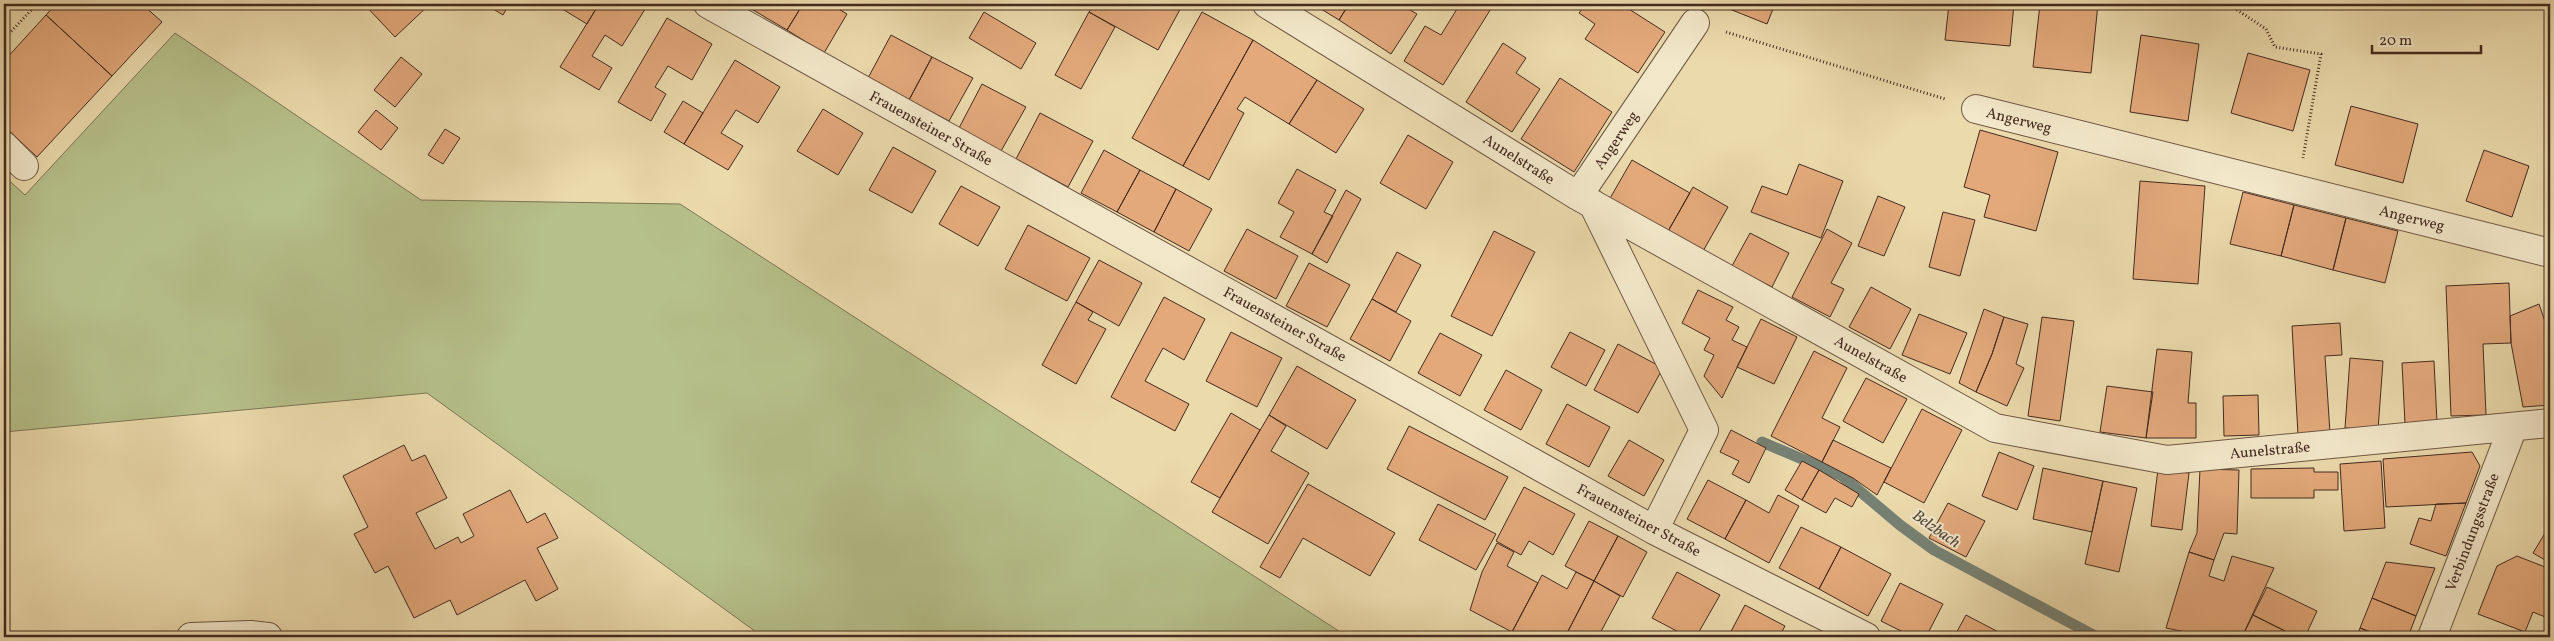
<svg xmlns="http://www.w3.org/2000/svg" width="2554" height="641" viewBox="0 0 2554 641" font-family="Vollkorn,serif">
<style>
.green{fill:#b6c08a;stroke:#7d7655}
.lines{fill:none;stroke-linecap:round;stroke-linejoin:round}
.stream{stroke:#768174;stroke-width:11}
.building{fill:#e3a97b;stroke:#442b20}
.minor-casing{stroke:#6e5743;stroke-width:30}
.path{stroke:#442b20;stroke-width:3;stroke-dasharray:1 2.5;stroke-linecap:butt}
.minor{stroke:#f2e7c9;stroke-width:28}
.labels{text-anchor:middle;stroke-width:4;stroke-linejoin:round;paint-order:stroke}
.street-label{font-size:15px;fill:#442b20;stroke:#f2e7c9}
.water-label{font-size:16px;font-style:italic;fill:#55483c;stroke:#f2e7c9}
</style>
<rect width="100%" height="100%" fill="#ebdaac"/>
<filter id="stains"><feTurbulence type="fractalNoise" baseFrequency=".004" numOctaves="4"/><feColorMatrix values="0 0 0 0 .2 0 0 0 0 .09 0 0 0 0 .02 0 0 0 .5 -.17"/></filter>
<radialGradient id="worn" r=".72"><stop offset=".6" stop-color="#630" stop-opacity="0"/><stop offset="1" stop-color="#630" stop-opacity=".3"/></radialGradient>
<!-- green -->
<path class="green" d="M175,33L421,200L680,204L1348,637H763L427,393L4,432V176L25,195Z"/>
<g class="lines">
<!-- stream -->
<path class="stream" d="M1762,442L1842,476L1900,525L1934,550L2097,637"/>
</g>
<!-- building -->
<path class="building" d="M56,4H142L162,22L112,76L46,15Z
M364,4H430L395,37Z
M485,4H509L503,15Z
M554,4H599L587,24Z
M599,4L647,6L622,46L605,35L592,56L612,68L599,90L560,67Z
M743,4H803L787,30Z
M803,4H830L847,14L824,53L787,30Z
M1094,4H1183L1158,50L1089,12Z
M1313,4H1349L1339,20Z
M1349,4H1400L1417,14L1391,54L1339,20Z
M1460,4H1494L1443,85L1404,61L1425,26L1441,35Z
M1586,4H1621L1665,32L1638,73L1585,39L1595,24L1579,13Z
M1717,4H1775L1767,24Z
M1949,4H2014L2010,46L1945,40Z
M2040,4H2098L2091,73L2033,67Z
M984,12L1036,43L1021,69L969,38Z
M1089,12L1115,27L1081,89L1055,75Z
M1202,12L1253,40L1183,166L1132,138Z
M46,15L112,76L37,157L4,126V61Z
M667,18L712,44L692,80L668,66L655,87L666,94L651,121L618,102Z
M891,35L932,57L909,100L868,78Z
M2141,35L2199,44L2188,121L2130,112Z
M1253,40L1317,80L1289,124L1245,97L1237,109L1244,113L1209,180L1183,166Z
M1503,43L1526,58L1516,73L1540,89L1512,132L1466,102Z
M2248,53L2310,70L2293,131L2231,113Z
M401,57L422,74L395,107L374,90Z
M932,57L973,78L949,121L909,100Z
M735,60L780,87L758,123L736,110L721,133L743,146L728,170L684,144Z
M1560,78L1612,112L1574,172L1521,139Z
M1317,80L1364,109L1336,153L1289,124Z
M982,84L1026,107L1001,151L959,128Z
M683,101L703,113L684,144L664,132Z
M2351,106L2418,124L2403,183L2335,165Z
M823,109L863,133L838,175L797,151Z
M376,110L398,128L381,150L358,132Z
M1040,113L1093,141L1068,187L1016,159Z
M445,129L460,138L443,164L428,155Z
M1980,130L2058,152L2036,231L1984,217L1990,195L1964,187Z
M1408,135L1453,162L1426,209L1380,183Z
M893,147L936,171L912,213L869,190Z
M1104,150L1140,170L1117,212L1081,193Z
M2484,150L2529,166L2512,217L2466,201Z
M1632,160L1690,193L1667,233L1609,200Z
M1799,164L1843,181L1821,238L1751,212L1762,186L1787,195Z
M1297,169L1336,190L1324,212L1333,216L1312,254L1280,237L1294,212L1278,203Z
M1140,170L1176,189L1154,232L1117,212Z
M2140,181L2205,186L2198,284L2133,279Z
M961,186L1000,207L978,246L939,224Z
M1693,187L1728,207L1702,253L1667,233Z
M1176,189L1212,209L1189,251L1154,232Z
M1346,190L1361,199L1327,263L1312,254Z
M2243,192L2294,205L2281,256L2230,244Z
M1878,196L1905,207L1884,256L1858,246Z
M2294,205L2346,218L2333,270L2281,256Z
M1943,212L1975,220L1960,276L1929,267Z
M2346,218L2398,231L2385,283L2333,270Z
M1028,225L1090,258L1067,301L1005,269Z
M1247,229L1298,256L1276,299L1224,271Z
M1827,229L1852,243L1831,283L1844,289L1830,317L1792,297Z
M1494,231L1535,252L1492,336L1451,316Z
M1750,233L1789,253L1772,287L1732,266Z
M1397,252L1421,265L1396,312L1372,299Z
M1099,260L1142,283L1119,326L1076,302Z
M1309,263L1350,285L1327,327L1286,306Z
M2509,283L2511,343L2483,344L2486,415L2451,416L2446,286Z
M1871,287L1911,309L1890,349L1849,327Z
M1698,290L1733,307L1726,320L1739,327L1732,340L1747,347L1722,398L1704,376L1714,355L1704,350L1710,338L1682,323Z
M1164,297L1205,319L1184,360L1163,348L1145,381L1189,404L1175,431L1111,397Z
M1372,299L1411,321L1390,361L1350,339Z
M1076,302L1093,312L1088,320L1106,329L1076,384L1042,365Z
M2539,304L2550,336V405L2523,407L2511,343L2510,316Z
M1984,309L2004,317L1992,354L1976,392L1959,383Z
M1919,314L1967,333L1950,374L1902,355Z
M2004,317L2028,324L2016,364L2024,368L2007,406L1976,392L1992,354Z
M2042,317L2074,321L2060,421L2028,416Z
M1761,319L1797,337L1774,384L1737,367Z
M2340,323L2342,355L2325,356L2330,433L2298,435L2292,326Z
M1231,332L1282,358L1257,407L1206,381Z
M1570,332L1605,350L1586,386L1551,367Z
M1440,333L1482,355L1460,396L1418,373Z
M1618,344L1663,368L1638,413L1594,390Z
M2157,349L2192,352L2188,403H2196V438H2146Z
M1814,351L1847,368L1822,418L1840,427L1822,462L1771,436Z
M2350,358L2383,361L2378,430L2345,428Z
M2434,361L2437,422L2405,424L2402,363Z
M1297,366L1356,400L1327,449L1269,415Z
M1506,370L1542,390L1521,430L1484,410Z
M1866,378L1907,399L1883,443L1843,421Z
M2107,386L2153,392L2146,438L2100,432Z
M2258,395L2259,435L2224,436L2223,396Z
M1567,404L1610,427L1589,467L1546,444Z
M1922,409L1962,430L1924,503L1884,482Z
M1231,413L1260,430L1220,498L1191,482Z
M1269,415L1286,426L1271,451L1309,473L1268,544L1212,512Z
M1409,426L1508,477L1485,520L1387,469Z
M1731,430L1766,448L1749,483L1732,474L1739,461L1720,452Z
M1629,440L1664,460L1644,496L1608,476Z
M1833,440L1891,468L1877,495L1853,478L1822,462Z
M404,445L412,461L425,455L447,498L416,513L435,549L458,537L461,543L474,536L463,514L510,490L527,523L545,513L558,538L537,548L558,589L536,601L525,580L457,615L450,600L414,618L388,566L375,573L354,534L368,527L343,476Z
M1999,452L2034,466L2017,510L1982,496Z
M2472,452L2480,466L2466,503L2386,507L2383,459Z
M1802,461L1819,470L1802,500L1785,490Z
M2381,461L2385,528L2344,531L2340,464Z
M2043,468L2103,481L2092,532L2033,519Z
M2314,468V472H2338V490H2314V498H2251V469Z
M2158,469L2189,473L2182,530L2151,526Z
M2200,469L2239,470L2237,534L2224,533L2214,560L2189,552L2197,533Z
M1819,470L1859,494L1852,507L1835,498L1826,513L1802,500Z
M1708,480L1746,500L1725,539L1687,519Z
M2103,481L2137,488L2119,572L2085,564Z
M1308,484L1395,533L1370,576L1303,538L1280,578L1260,567Z
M1524,487L1575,514L1553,555L1529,541L1521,555L1496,541Z
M1778,495L1799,506L1769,563L1725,539L1746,500L1769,513Z
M1948,503L1985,521L1966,557L1929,538Z
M2466,503L2446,556L2410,544L2419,518L2431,521L2436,504Z
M1438,504L1496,534L1476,570L1419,540Z
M1589,521L1618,536L1594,581L1565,566Z
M2550,525V563L2533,553Z
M1801,527L1841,547L1819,589L1779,568Z
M1618,536L1647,552L1623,597L1594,581Z
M1497,543L1514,552L1507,566L1538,583L1512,632L1470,610L1482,572Z
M1841,547L1891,574L1868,616L1819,589Z
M2189,552L2214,560L2209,576L2224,581L2232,556L2274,568L2242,637H2210L2166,628Z
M2517,556L2550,569V619L2533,612L2525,632L2478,614L2497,566Z
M2386,562L2435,568L2416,616L2372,598Z
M1576,572L1594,581L1565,637H1522L1512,632L1542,575L1567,589Z
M1677,572L1720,595L1696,637H1688L1652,618Z
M1594,581L1620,596L1598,637H1565Z
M1900,583L1943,604L1926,637H1913L1881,621Z
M2267,587L2317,611L2305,637H2297L2253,615Z
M2372,598L2416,616L2408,637H2384L2360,628Z
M1745,605L1785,626L1779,637H1728Z
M1966,615L2008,637H1954Z
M2253,615L2297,637H2242Z
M2360,628L2384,637H2356Z"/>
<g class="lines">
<!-- minor casing -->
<g class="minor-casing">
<path id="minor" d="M708,4L1654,530L1866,637
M1267,4L1578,196L1995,428L2167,460L2550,423
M1976,109L2550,253
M4,146L24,166
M1578,196L1695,23
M1593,204L1704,430L1654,530
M191,637L250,635L268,637
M2432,637L2513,427"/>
</g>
<!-- path -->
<path class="path" d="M2228,4L2266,29L2275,47L2321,54L2303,158
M1726,32L1945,99
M4,39L37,4"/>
<!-- minor -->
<use href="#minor" class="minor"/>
</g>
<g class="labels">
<!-- street labels -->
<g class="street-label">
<text transform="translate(2019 120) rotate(14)" y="5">Angerweg</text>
<text transform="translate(931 128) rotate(29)" y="5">Frauensteiner Straße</text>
<text transform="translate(1616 140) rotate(-56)" y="5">Angerweg</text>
<text transform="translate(1519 159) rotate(32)" y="5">Aunelstraße</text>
<text transform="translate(2412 218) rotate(14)" y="5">Angerweg</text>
<text transform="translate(1285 324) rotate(29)" y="5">Frauensteiner Straße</text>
<text transform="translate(1871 359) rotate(29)" y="5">Aunelstraße</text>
<text transform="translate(2270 450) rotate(-5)" y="5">Aunelstraße</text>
<text transform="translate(1639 520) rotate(28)" y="5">Frauensteiner Straße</text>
<text transform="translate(2472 532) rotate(-69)" y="5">Verbindungsstraße</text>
</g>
<!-- water labels -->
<g class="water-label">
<text transform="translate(1937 528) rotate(35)" y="6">Belzbach</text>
</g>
</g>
<!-- margin -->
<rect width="2554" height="641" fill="none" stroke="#ebdaac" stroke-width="20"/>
<rect x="5" y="5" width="2544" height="631" fill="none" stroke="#442b20" stroke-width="2.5"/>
<rect x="10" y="10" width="2534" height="621" fill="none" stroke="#442b20"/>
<!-- scale -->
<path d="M2372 45v8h109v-8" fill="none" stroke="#442b20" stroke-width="2.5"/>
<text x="2379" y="45" font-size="15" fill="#442b20" stroke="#f2e7c9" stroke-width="4" paint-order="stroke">20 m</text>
<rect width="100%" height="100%" filter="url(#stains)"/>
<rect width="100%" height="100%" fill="url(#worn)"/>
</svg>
